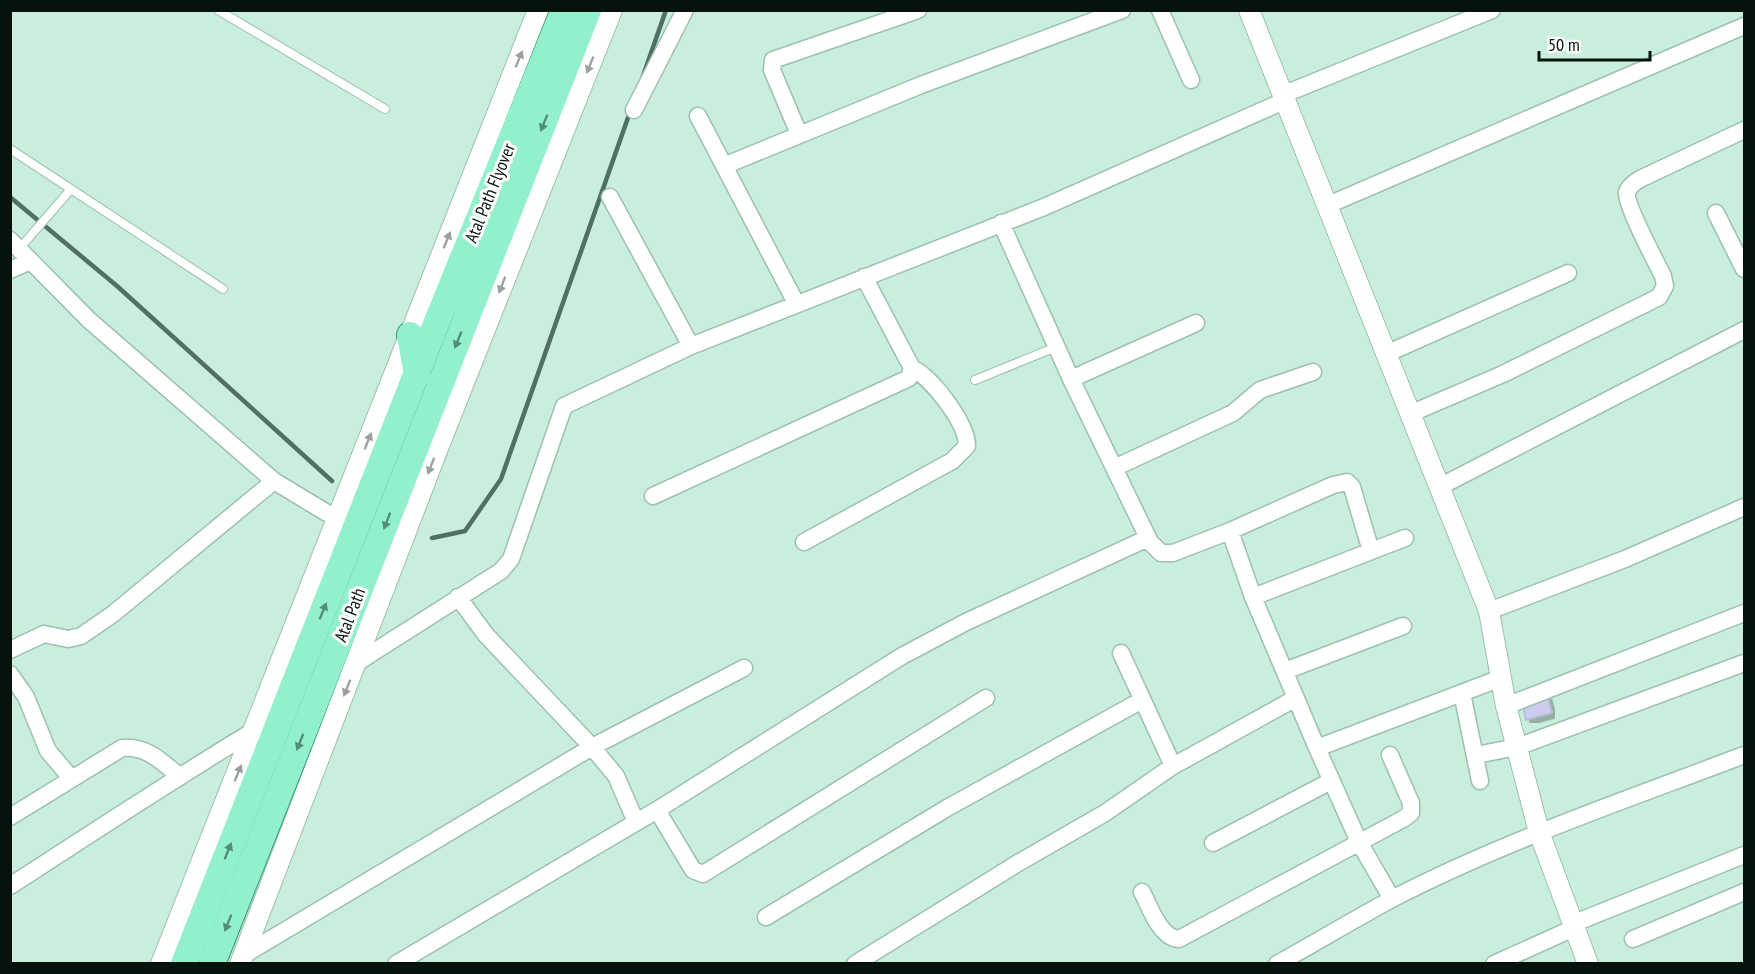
<svg xmlns="http://www.w3.org/2000/svg" width="1755" height="974" viewBox="0 0 1755 974" font-family="'PT Sans Narrow',sans-serif">
<style>
.lines{fill:none;stroke-linecap:round;stroke-linejoin:round}
.stream{stroke:#507061;stroke-width:4.5}
.building{fill:#cbccee;stroke:#b5b5d6;stroke-width:1.5;filter:url(#shadow)}
.service-casing{stroke:#9dc1af;stroke-width:10}
.minor-casing{stroke:#9dc1af;stroke-width:19}
.tertiary-casing{stroke:#9dc1af;stroke-width:22}
.primary-casing{stroke:#329c74;stroke-width:28}
.service{stroke:#fff;stroke-width:8}
.minor{stroke:#fff;stroke-width:16}
.tertiary{stroke:#fff;stroke-width:20}
.primary{stroke:#92f0cd;stroke-width:26}
.oneway{fill:#9ba19e}
.oneway2{fill:#538d77}
.labels{text-anchor:middle;stroke-width:6;stroke-linejoin:round;paint-order:stroke}
.street-label{font-size:18px;fill:#06130d;stroke:#fff}
</style>
<defs>
<filter id="shadow"><feDropShadow dx="4.5" dy="4.5" stdDeviation="0" flood-color="#0004"/></filter>
</defs>
<rect width="100%" height="100%" fill="#c9eedc"/>
<g class="lines">
<!-- stream -->
<path class="stream" d="M643,76L666,10
M10,197L117,286L332,481
M432,538L465,531L501,479L630,112"/>
</g>
<!-- building -->
<path class="building" d="M1547,695L1552,713L1526,720L1522,701Z"/>
<g class="lines">
<!-- service casing -->
<g class="service-casing">
<path id="service" d="M218,10L385,109
M10,149L223,289
M20,248L71,189
M975,380L1056,347"/>
</g>
<!-- minor casing -->
<g class="minor-casing">
<path id="minor" d="M1160,10L1191,80
M1282,95L1492,10
M634,110L685,10
M698,116L796,303
M799,134L772,70L773,60L918,10
M726,165L921,85L1122,10
M610,197L691,346
M1328,205L1744,26
M1716,213L1744,269
M1001,223L1071,379L1150,542L1161,553H1173L1230,531L1253,597L1317,748
M10,240L89,320L274,481L327,513L338,515
M10,270L31,261
M1388,353L1568,273
M1071,379L1196,323
M1412,413L1503,374L1659,297L1665,286L1663,276C1656,262 1625,204 1627,192C1629,186 1635,182 1640,179L1744,130
M1114,468L1233,413L1260,390L1313,372
M1441,486L1744,330
M653,496L909,378L912,368L864,277
M1230,531L1333,485L1347,482L1352,487L1371,551
M804,542L952,461L967,446C967,423 932,378 912,368
M458,597L486,635L592,747L616,776L636,822
M1253,597L1405,538
M1489,611L1625,559L1744,507
M10,650L44,634L68,639L81,636L113,614L274,481
M1121,653L1173,766
M358,662L501,571L511,559L564,406L691,346L1044,207L1284,101
M1285,671L1403,626
M10,674L26,697L48,751L72,779
M1462,693L1480,781
M1506,706L1744,613
M1476,755L1517,747L1744,663
M657,810L693,870L703,874L986,698
M10,817L122,748C147,746 161,761 179,776
M1213,843L1331,781
M10,886C92,833 172,780 255,730
M1142,892C1150,907 1160,938 1179,939L1403,819L1411,813V803L1390,755
M1392,899L1359,842L1317,748L1501,678
M766,917L947,808L1142,700
M1572,924L1744,855
M1633,939L1744,892
M244,955L592,747L744,668
M396,964L657,810L902,656L966,622L1148,538
M855,964L1018,863L1105,813L1173,766L1296,698
M1277,964C1315,943 1353,920 1392,899C1504,841 1626,800 1744,755
M1494,964L1574,928"/>
</g>
<!-- tertiary casing -->
<g class="tertiary-casing">
<path id="tertiary" d="M1249,10L1489,611L1506,706L1539,832L1588,964
M161,964L538,10
M240,964L440,443L612,10"/>
</g>
<!-- primary casing -->
<g class="primary-casing">
<path id="primary" d="M410,335L417,375
M184,964L438,319L564,10
M212,964L588,10"/>
</g>
<!-- service -->
<use href="#service" class="service"/>
<!-- minor -->
<use href="#minor" class="minor"/>
<!-- tertiary -->
<use href="#tertiary" class="tertiary"/>
<!-- primary -->
<use href="#primary" class="primary"/>
</g>
<!-- one-way arrows -->
<defs><path id="oneway-solid" d="M-6-.8H1V-3.2L6.5 0L1 3.2V.8H-6Z" transform="scale(1.5)"/></defs>
<g class="oneway">
<use href="#oneway-solid" transform="translate(519 59) rotate(-68)"/>
<use href="#oneway-solid" transform="translate(590 65) rotate(112)"/>
<use href="#oneway-solid" transform="translate(447 240) rotate(-68)"/>
<use href="#oneway-solid" transform="translate(502 285) rotate(111)"/>
<use href="#oneway-solid" transform="translate(368 441) rotate(-68)"/>
<use href="#oneway-solid" transform="translate(431 466) rotate(111)"/>
<use href="#oneway-solid" transform="translate(347 688) rotate(112)"/>
<use href="#oneway-solid" transform="translate(238 773) rotate(-68)"/>
</g>
<g class="oneway2">
<use href="#oneway-solid" transform="translate(544 123) rotate(112)"/>
<use href="#oneway-solid" transform="translate(458 340) rotate(112)"/>
<use href="#oneway-solid" transform="translate(387 521) rotate(111)"/>
<use href="#oneway-solid" transform="translate(323 611) rotate(-68)"/>
<use href="#oneway-solid" transform="translate(300 742) rotate(112)"/>
<use href="#oneway-solid" transform="translate(228 851) rotate(-68)"/>
<use href="#oneway-solid" transform="translate(228 923) rotate(112)"/>
</g>
<g class="labels">
<!-- street labels -->
<g class="street-label">
<text transform="translate(490 193) rotate(-68)" y="6">Atal Path Flyover</text>
<text transform="translate(350 615) rotate(-69)" y="6">Atal Path</text>
</g>
</g>
<!-- border -->
<rect width="1755" height="974" fill="none" stroke="#06130d" stroke-width="24"/>
<!-- scale -->
<path d="M1539 51v9h111v-9" fill="none" stroke="#06130d" stroke-width="3"/>
<text x="1548" y="51" font-size="18" fill="#06130d" stroke="#ffffff" stroke-width="4.5" paint-order="stroke">50 m</text>
</svg>
